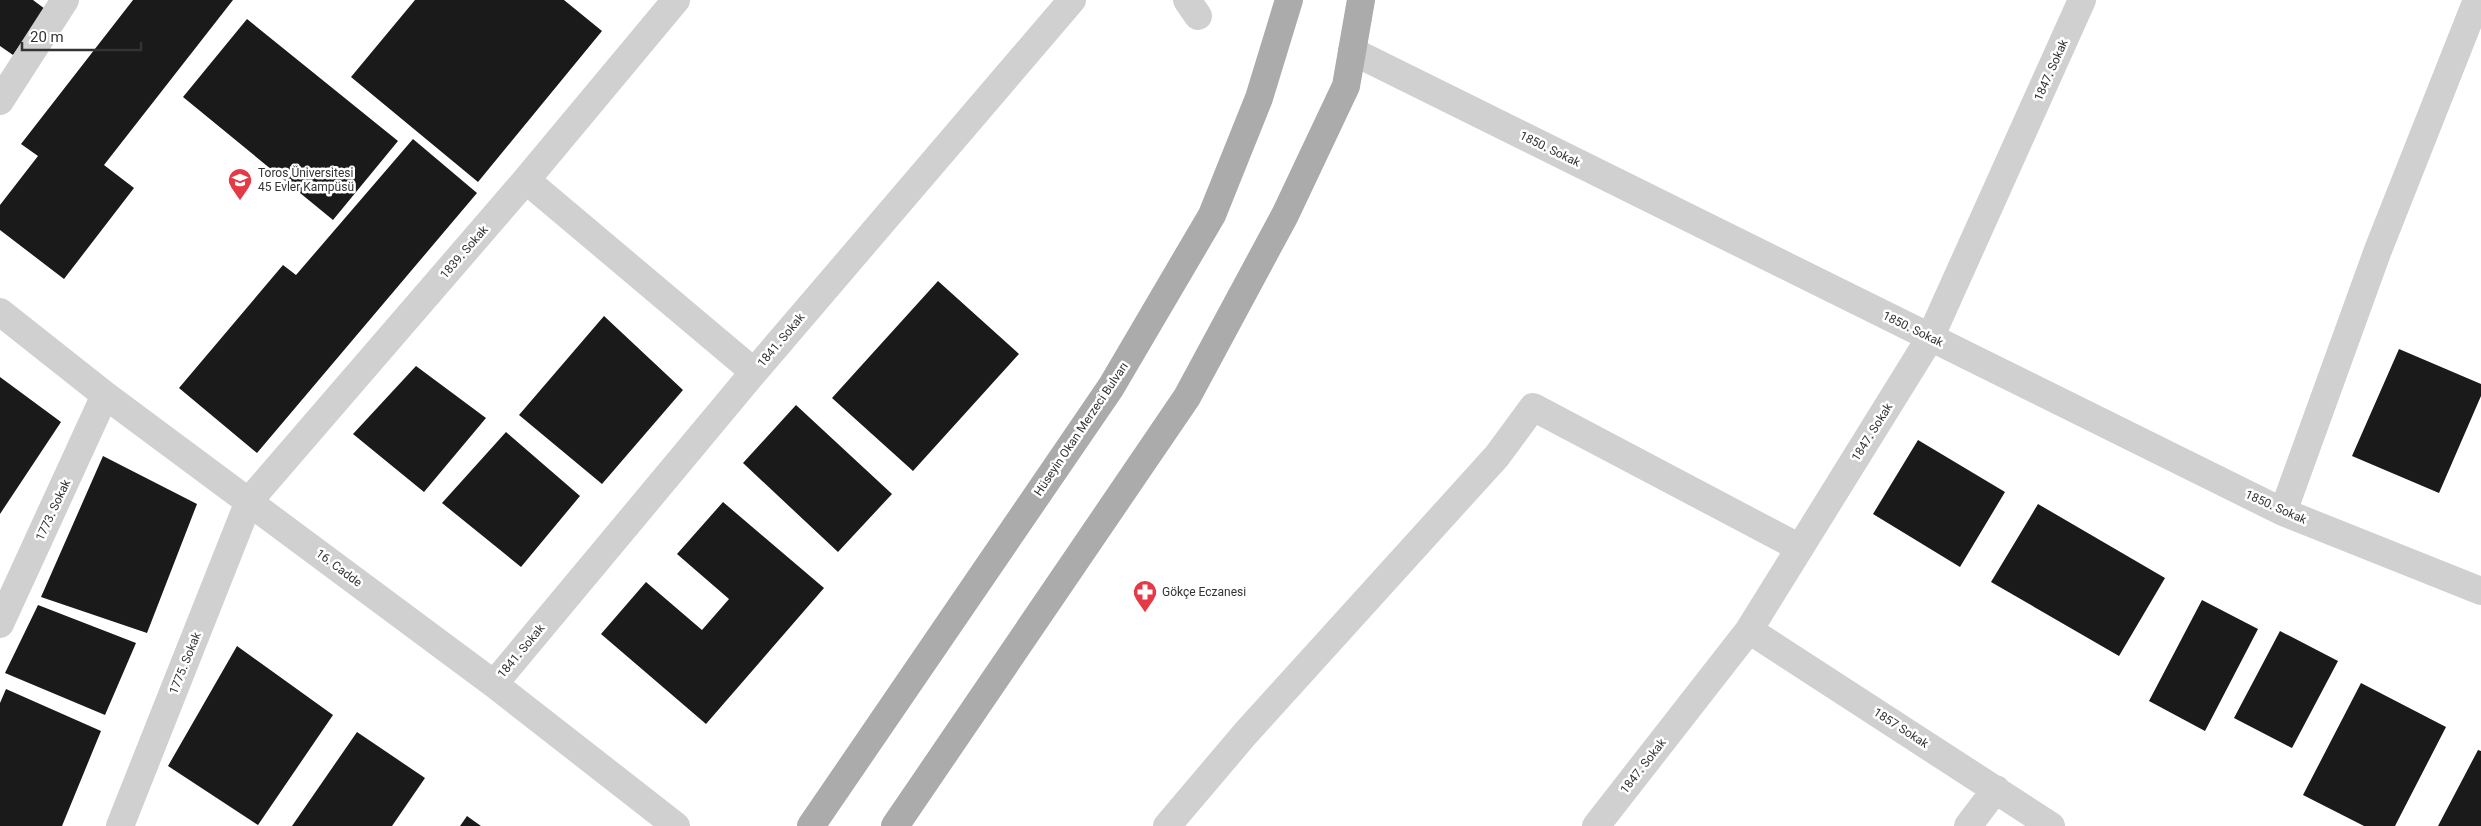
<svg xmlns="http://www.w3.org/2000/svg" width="2481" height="826" viewBox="0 0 2481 826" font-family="Roboto,sans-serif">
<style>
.building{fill:#1a1a1a}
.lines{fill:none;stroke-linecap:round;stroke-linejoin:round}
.street{stroke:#d0d0d0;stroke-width:28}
.primary{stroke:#ababab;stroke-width:28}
.labels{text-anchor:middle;stroke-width:5;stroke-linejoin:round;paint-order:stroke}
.street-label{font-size:12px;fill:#333;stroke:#fff}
.poi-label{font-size:12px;fill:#333;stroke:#fff;text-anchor:start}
</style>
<rect width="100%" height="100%" fill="#fff"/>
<!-- building -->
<path class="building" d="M0,0H33L45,9L13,55L0,46Z
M133,0H233L104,165L134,188L64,279L0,230V205L38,156L21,144Z
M415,0H564L602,31L478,182L351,77Z
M247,19L398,141L333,220L183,97Z
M413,139L477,193L257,453L179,388L283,265L296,275Z
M938,281L1019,354L913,471L832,398Z
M604,316L683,390L602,484L519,415Z
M2399,349L2481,384V396L2439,493L2352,456Z
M416,366L486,418L424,492L353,434Z
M0,377L61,422L0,514Z
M796,405L892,494L838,552L743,463Z
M506,432L580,496L521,567L442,503Z
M1918,440L2005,492L1960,567L1873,514Z
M103,456L197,504L147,633L41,597Z
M723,502L824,588L706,724L601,634L646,582L702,630L729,599L677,554Z
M2038,504L2165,578L2119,656L1991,582Z
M2202,600L2258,629L2205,731L2149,701Z
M38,605L136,643L105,715L5,673Z
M2280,631L2338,661L2292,748L2234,718Z
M237,646L333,715L258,825L168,766Z
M2361,683L2446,727L2395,826H2364L2303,795Z
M6,689L101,731L62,826H0V703Z
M357,732L425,778L392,826H292Z
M2478,750L2481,751V826H2438Z
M467,816L481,826H460Z"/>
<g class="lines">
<!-- street -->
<path class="street" d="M1187,0L1198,16
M1352,51L2283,512L2481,591
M0,101L65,0
M526,180L754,372
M0,312L105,395L494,684L676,826
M2283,512L2378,250L2477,0
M0,624L105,395
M1749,630L2051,826
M494,684L754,372L1072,0
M120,826L249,501L526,180L676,0
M1167,826L1245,734L1497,456L1533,407L1800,548
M1596,826L1749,630L1930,338L2082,0
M1968,826L1996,789"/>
<!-- primary -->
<path class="primary" d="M811,826L1111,387L1212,215L1259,98L1289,0
M895,826L1187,397L1285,215L1346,86L1361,0"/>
</g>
<!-- icons -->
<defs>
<g id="university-pin" transform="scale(1.25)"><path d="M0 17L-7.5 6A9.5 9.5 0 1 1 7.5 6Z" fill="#e63946" stroke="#fff"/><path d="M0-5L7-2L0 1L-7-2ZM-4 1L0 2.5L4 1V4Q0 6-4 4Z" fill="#fff"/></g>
<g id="pharmacy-pin" transform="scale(1.25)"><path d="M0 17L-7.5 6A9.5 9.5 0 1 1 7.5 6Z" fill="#e63946" stroke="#fff"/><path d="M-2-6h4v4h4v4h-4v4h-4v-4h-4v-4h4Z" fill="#fff"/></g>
</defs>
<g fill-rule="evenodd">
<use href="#university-pin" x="240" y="180"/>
<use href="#pharmacy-pin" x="1145" y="592"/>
</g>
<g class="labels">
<!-- street labels -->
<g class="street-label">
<text transform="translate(2051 70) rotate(-66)" y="4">1847. Sokak</text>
<text transform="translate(1550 149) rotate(26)" y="4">1850. Sokak</text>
<text transform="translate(464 252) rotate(-49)" y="4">1839. Sokak</text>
<text transform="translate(1913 329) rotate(26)" y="4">1850. Sokak</text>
<text transform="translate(781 340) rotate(-50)" y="4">1841. Sokak</text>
<text transform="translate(1081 429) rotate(-56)" y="4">Hüseyin Okan Merzeci Bulvarı</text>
<text transform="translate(1872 432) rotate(-58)" y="4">1847. Sokak</text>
<text transform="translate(2276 507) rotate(24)" y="4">1850. Sokak</text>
<text transform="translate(53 510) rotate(-65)" y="4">1773. Sokak</text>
<text transform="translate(339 568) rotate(37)" y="4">16. Cadde</text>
<text transform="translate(521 651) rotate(-50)" y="4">1841. Sokak</text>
<text transform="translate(185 663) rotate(-68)" y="4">1775. Sokak</text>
<text transform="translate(1901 728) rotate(33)" y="4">1857 Sokak</text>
<text transform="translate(1643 766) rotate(-52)" y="4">1847. Sokak</text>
</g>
<!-- poi labels -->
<g class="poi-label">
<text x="258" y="177">Toros Üniversitesi<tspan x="258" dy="14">45 Evler Kampüsü</tspan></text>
<text x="1162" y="596">Gökçe Eczanesi</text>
</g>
</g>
<!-- scale -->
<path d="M22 42v8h119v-8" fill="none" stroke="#333333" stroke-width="2.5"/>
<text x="30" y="42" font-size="15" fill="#333333" stroke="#ffffff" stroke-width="4" paint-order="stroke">20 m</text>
</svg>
